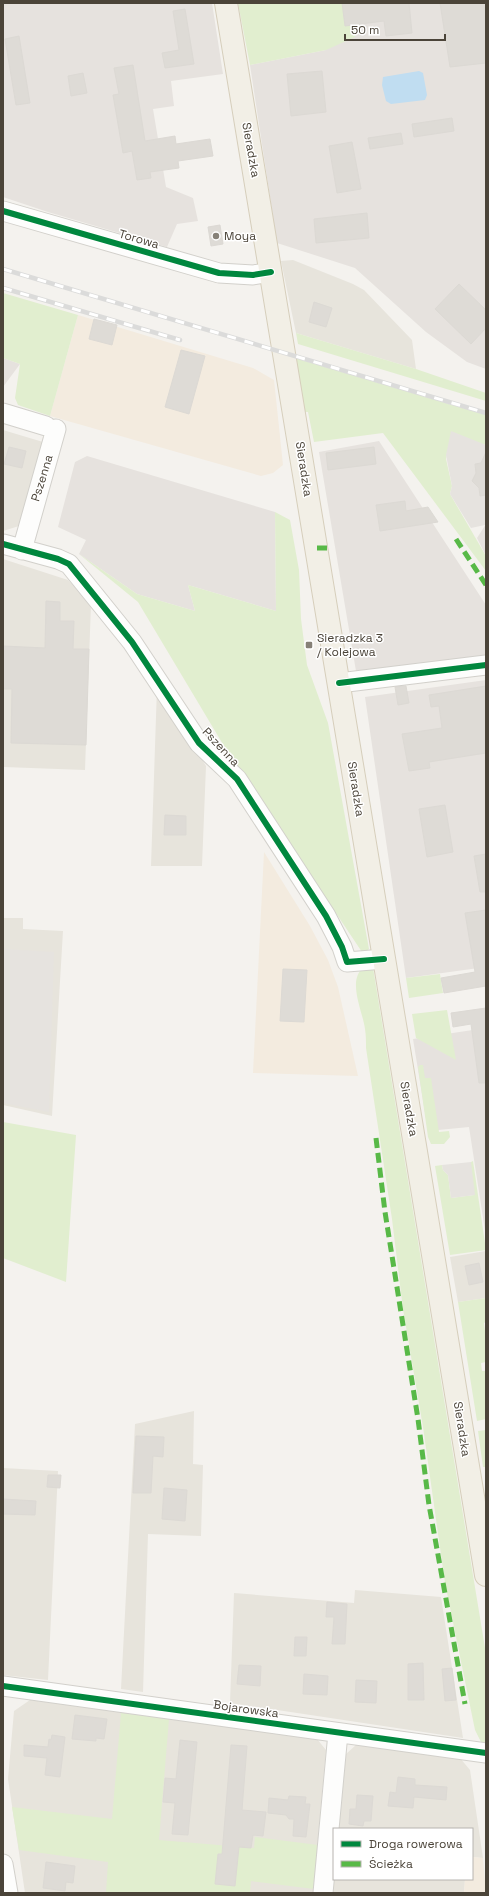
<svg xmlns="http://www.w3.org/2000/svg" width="489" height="1896" viewBox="0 0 489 1896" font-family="'Space Grotesk',sans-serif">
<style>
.residential{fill:#e7e4dc}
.commercial{fill:#f3ebdf}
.industrial{fill:#e6e2de}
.green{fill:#e1eecf}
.parking{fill:#e6e3df}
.water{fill:#c0ddf1}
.building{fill:#dedbd6;stroke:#dcd9d4}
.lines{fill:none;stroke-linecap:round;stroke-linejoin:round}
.minor-casing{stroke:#d2d0cb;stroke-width:21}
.major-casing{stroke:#d6cebb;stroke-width:24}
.minor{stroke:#fdfdfc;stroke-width:19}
.major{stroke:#f2efe6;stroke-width:22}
.rail-casing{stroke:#dbdbda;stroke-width:4.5}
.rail{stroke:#fff;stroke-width:3;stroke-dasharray:9;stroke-linecap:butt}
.quiet{stroke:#58b947;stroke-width:5;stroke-dasharray:10 5;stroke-linecap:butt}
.cycleway-casing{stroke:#fff;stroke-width:8}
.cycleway{stroke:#00873e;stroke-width:6}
.poi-dot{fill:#868178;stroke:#fff;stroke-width:1.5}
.labels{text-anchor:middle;stroke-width:3;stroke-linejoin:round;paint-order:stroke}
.street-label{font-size:12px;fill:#4b4439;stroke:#fff}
.poi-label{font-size:12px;fill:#4b4439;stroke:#fff;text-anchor:start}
</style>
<rect width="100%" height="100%" fill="#f4f2ee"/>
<!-- residential -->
<path class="residential" d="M293,260L353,284L364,290L412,340L416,369L296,333L281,261Z
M3,430L43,442L19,526L3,531Z
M3,559L68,580L91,604L85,770L4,767L3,783Z
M157,687L206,766L202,866H151Z
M3,918H23V929L63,931L52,1116L3,1105Z
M486,1251V1298L458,1302L450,1257Z
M194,1411L193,1464L203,1465L201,1536L148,1534L143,1692L121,1689L135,1424Z
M3,1468L58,1471L48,1680L3,1675Z
M355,1590L441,1597L463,1738L230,1703L234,1593L354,1603Z
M30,1700L317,1739L326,1750L313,1893H25L8,1779L14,1711Z
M356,1745L460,1758L470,1770L483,1858L472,1857V1829H339L346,1754Z
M334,1877V1879H465L464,1893H333Z"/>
<!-- commercial -->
<path class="commercial" d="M78,315L253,368L274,380L283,465L273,473L261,476L50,416Z
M264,852L310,926L328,960L338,987L358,1076L253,1073Z
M472,1857L483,1858L486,1893H464L465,1879H472Z"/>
<!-- industrial -->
<path class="industrial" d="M3,3H212L223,74L171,81L174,106L153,109L166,187L193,198L198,221L177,224L167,247L48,212L3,197Z
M342,3H486V369L467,362L426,332L355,268L277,243L250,65L326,50Z
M3,358L20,364L3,387Z
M379,441L486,605V656L356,671L319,452Z
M87,456L275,512L276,611L188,585L195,611L137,594L79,554L86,540L58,527L75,462Z
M486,524V556L477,538Z
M486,680V967L406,978L365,697Z
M486,1028V1237L469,1127L428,1131L413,1039Z"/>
<!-- green -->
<path class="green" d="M238,3H342L359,24L355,37L326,50L250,65Z
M3,293L78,315L50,416L18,405L15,398L20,364L3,358Z
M296,333L416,369L486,393V401L298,344Z
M295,358L486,415V445L450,439L446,459L452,486L450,494L486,556V571L383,433L314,442L308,412H304Z
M275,512L290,520L299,570L301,619L307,665L328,723L369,949L367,951L362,952L221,741L138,602L79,554L137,594L195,611L188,585L276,611Z
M363,968H373L486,1654V1744L481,1742L475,1730L445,1583L423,1427L403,1309L392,1219L366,1048C366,1042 366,1035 365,1029C363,1012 347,981 363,968Z
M440,974L443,993L409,998L406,978Z
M447,1010L456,1060L416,1038L412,1014Z
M420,1065H423L425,1078H431L439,1132L449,1131L450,1137L444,1144H431L428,1137L418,1067Z
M3,1122L76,1135L66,1282L3,1258Z
M473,1161L486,1250L450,1255L435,1166L442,1165L443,1170L448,1175L451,1198L474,1195L470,1165L471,1162Z
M486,1298V1322L484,1323L486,1339V1362L481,1363L482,1371H486V1419L477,1421L458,1302Z
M486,1430V1467H483L478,1431Z
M121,1713L169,1719L159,1840L254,1848L255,1837L318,1845L314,1889L251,1881L250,1893H106L108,1862L19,1850L12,1807L112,1819Z"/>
<!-- parking -->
<path class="parking" d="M451,431L486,445V462L475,464L480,496L486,495L485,525L471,528L450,494L452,486L446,455Z
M3,949L54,952L49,1112L3,1103Z
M471,1162L475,1195L451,1198L448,1175L443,1170L442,1165Z"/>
<!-- water -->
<path class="water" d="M419,71L423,73L427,95L425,100L391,104L386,101L382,85L383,77Z"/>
<!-- building -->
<path class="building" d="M342,3H409L412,33L386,36L384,21L345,26Z
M440,3H486V63L450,67Z
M185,9L194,64L165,68L162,53L179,50L173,11Z
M19,36L30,103L16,105L5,39Z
M133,65L145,141L175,136L176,144L210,139L213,156L178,161L179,168L150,172L151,178L137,180L132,151L123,153L113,95L119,94L114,68Z
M322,71L326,112L291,116L287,74Z
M83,73L87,93L71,96L68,76Z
M452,118L454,131L414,137L412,124Z
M401,133L403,144L370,149L368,138Z
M352,142L361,189L337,193L329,146Z
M367,213L369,238L316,243L314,219Z
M220,225L223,244L211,246L208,227Z
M459,284L486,310V328L471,344L435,309Z
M314,302L332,308L326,327L309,322Z
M94,319L117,325L112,345L89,339Z
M181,350L205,356L189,414L165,407Z
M9,447L26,451L22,468L4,464Z
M374,447L376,464L328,470L326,453Z
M486,452V495L480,496L479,488L472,481L476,473L475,464L481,463Z
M405,501L406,511L428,507L438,522L380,531L376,505Z
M46,601L60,602V621H74L73,649H89L86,745L11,743L12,689H3V646L45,648Z
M406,686L409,703L398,705L395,687Z
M486,686V753L429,762L430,768L409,771L402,734L442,728L439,706L431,707L429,695Z
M445,805L453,852L427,857L419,809Z
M165,815L186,816V835H164Z
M486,854V892H480L474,856Z
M486,910V986L444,993L441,978L475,972L465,913Z
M283,969L307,970L304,1022L280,1021Z
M486,1008V1083H479L471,1024L453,1027L451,1013Z
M479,1263L483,1282L469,1285L465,1266Z
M136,1436L164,1437L163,1457L153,1456L151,1493H133Z
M48,1475H61L60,1488L47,1487Z
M164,1488L187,1490L185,1521L162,1519Z
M3,1499L36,1501L35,1515L3,1514Z
M327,1602L347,1604L345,1644H332L334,1617H326Z
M295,1637H307L306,1656H294Z
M423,1663L424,1700H408V1664Z
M239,1665L261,1666L260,1686L237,1684Z
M452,1668L456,1700L445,1701L442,1669Z
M304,1674L328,1676L327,1695L303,1694Z
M356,1680L377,1681L376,1703L355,1702Z
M75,1715L107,1719L104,1739L96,1738V1741L72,1739Z
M52,1735L65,1737L60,1777L45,1775L47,1758L24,1756V1745L48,1747L49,1739L51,1740Z
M180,1740L197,1742L188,1835L172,1834L175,1803L163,1802L165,1778L176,1779Z
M231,1745L247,1746L242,1810L266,1812L263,1836L253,1835L251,1848L239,1847L235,1886L215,1884L218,1854H222Z
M398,1777L415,1779V1785L447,1787L446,1800L414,1797L413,1808L388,1806L390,1792L396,1793Z
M357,1795L373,1796L371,1821H364L363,1826L349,1824L350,1809H356Z
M289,1796L306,1797L305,1804H310L306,1837L293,1836L294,1819H289L286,1815L268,1813L269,1798L288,1800Z
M46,1862L75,1866L73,1883L66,1882L65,1891L43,1888Z"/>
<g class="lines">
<!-- minor casing -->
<g class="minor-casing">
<path id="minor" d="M3,211L219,273L253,275L271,272
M3,413L46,426
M3,544L58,559L69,564L132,642L199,743L237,779L326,916L342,947L347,962L384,959
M22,550L56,429
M339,683L486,665
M3,1686L486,1753
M3,1864L8,1893
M323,1893L338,1733"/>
</g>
<!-- major casing -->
<g class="major-casing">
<path id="major" d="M226,3L486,1575"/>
</g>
<!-- minor -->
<use href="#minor" class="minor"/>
<!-- major -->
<use href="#major" class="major"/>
<!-- rail casing -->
<g class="rail-casing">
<path id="rail" d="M3,269L486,413
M3,288L180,340"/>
</g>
<!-- rail -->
<use href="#rail" class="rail"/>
<!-- quiet -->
<path class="quiet" d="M456,539L486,585
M317,548H328
M376,1138L385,1212L418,1419L429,1505L465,1704"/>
<!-- cycleway casing -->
<g class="cycleway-casing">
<path id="cycleway" d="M3,211L219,273L253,275L271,272
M3,544L58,559L69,564L132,642L199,743L237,779L326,916L342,947L347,962L384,959
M339,683L486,665
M3,1686L486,1753"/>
</g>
<!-- cycleway -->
<use href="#cycleway" class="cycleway"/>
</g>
<!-- markers -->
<g class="poi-dot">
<circle cx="216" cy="236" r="4"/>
<rect x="305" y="641" width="8" height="8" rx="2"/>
</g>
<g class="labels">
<!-- street labels -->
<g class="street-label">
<text transform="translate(251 150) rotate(80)" y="4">Sieradzka</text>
<text transform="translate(139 239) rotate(16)" y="4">Torowa</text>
<text transform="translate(304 469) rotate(81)" y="4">Sieradzka</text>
<text transform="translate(42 478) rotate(-73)" y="4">Pszenna</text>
<text transform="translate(221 747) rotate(47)" y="4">Pszenna</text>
<text transform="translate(356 789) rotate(81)" y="4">Sieradzka</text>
<text transform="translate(409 1109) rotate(80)" y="4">Sieradzka</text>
<text transform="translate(462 1429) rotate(81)" y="4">Sieradzka</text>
<text transform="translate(246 1709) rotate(8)" y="4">Bojarowska</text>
</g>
<!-- poi labels -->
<g class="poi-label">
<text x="224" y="240">Moya</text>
<text x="317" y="642">Sieradzka 3<tspan x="317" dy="14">/ Kolejowa</tspan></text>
</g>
</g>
<!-- border -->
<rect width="489" height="1896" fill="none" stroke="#4b4439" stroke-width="8"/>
<!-- legend -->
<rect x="333" y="1828" width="140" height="52" fill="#ffffff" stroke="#b7b4b0"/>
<rect x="341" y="1841" width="20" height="6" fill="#00873e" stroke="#b7b4b0"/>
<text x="369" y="1848" font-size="12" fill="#4b4439">Droga rowerowa</text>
<rect x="341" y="1861" width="20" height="6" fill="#58b947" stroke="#b7b4b0"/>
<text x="369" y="1868" font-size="12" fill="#4b4439">Ścieżka</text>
<!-- scale -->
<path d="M345 34v6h100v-6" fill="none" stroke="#4b4439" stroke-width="2"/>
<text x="351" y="34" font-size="12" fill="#4b4439" stroke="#ffffff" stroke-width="3" paint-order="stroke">50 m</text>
</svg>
